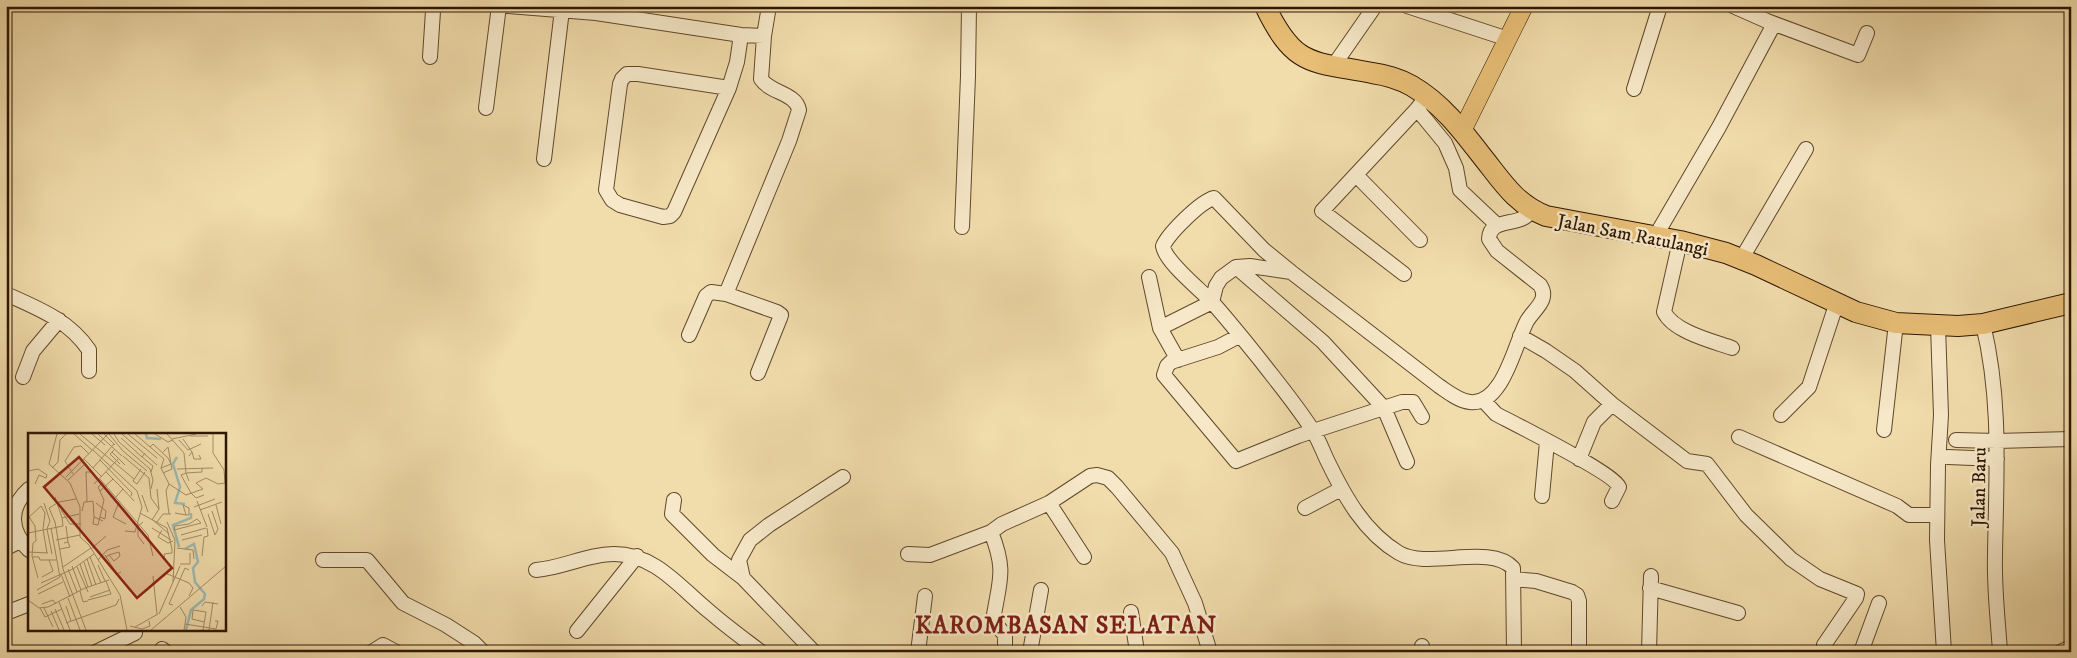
<svg xmlns="http://www.w3.org/2000/svg" width="2077" height="658" viewBox="0 0 2077 658" font-family="'IM FELL DW Pica',serif">
<style>
.lines{fill:none;stroke-linecap:round;stroke-linejoin:round}
.minor-casing{stroke:#5f482b;stroke-width:16}
.major-casing{stroke:#2e1600;stroke-width:19}
.highway-casing{stroke:#2e1600;stroke-width:22}
.minor{stroke:#f6e8c8;stroke-width:14}
.major{stroke:#e8be76;stroke-width:18}
.highway{stroke:#e8be76;stroke-width:20}
.labels{text-anchor:middle;stroke-width:5;stroke-linejoin:round;paint-order:stroke}
.street-label{font-size:19px;fill:#2e1600;stroke:#f6e8c8}
.district-label{font-size:24px;font-weight:bold;letter-spacing:1px;fill:#7a1f14;stroke:#f6e8c8}
.inset-river{fill:none;stroke:#9dbab2;stroke-width:2.5}
.inset-road{fill:none;stroke:#a38d67;stroke-width:1}
.view{fill:#8f2418;fill-opacity:0.15;stroke:#8f2418;stroke-width:2.5}
.inset-edge{fill:none;stroke:#2e1600;stroke-width:2.5}
</style>
<rect width="100%" height="100%" fill="#f1dcab"/>
<filter id="stains"><feTurbulence type="fractalNoise" baseFrequency=".004" numOctaves="4"/><feColorMatrix values="0 0 0 0 .2 0 0 0 0 .09 0 0 0 0 .02 0 0 0 .5 -.17"/></filter>
<radialGradient id="worn" r=".72"><stop offset=".6" stop-color="#630" stop-opacity="0"/><stop offset="1" stop-color="#630" stop-opacity=".3"/></radialGradient>
<g class="lines">
<!-- minor casing -->
<g class="minor-casing">
<path id="minor" d="M508,6L596,13L741,35L764,36
M1407,6L1508,39
M1733,6L1767,21L1858,55L1867,33
M430,57L433,11L435,6
M1334,65L1375,6
M729,88L674,212L670,216L663,217L620,205L612,200L606,190L620,84L622,79L627,74H638L729,88L737,62L741,35
M1634,89L1660,6
M486,108L499,6
M1417,109L1445,143L1456,168L1460,190L1497,225
M544,159L562,10
M1356,175L1420,240
M962,227L968,76L969,6
M1655,237L1719,127L1774,24
M1680,241L1664,312C1674,332 1712,341 1732,348
M1742,258L1806,149
M1236,267L1323,342L1384,408L1407,462
M1291,272L1264,250L1214,198C1200,202 1169,233 1163,246C1165,262 1201,290 1212,302C1229,321 1245,341 1261,361C1278,383 1298,407 1313,431C1319,440 1323,452 1328,462C1345,497 1364,532 1399,553C1428,570 1490,543 1513,568L1514,652
M1404,274L1322,211L1417,109L1427,96
M1149,277L1160,328L1178,360
M6,294C37,308 69,320 89,350V371
M726,294L789,141L799,110C796,93 770,93 761,79L764,36L769,6
M1212,302L1216,286L1221,278L1236,267L1250,266L1291,272L1439,386C1448,392 1459,401 1470,402C1503,406 1515,343 1527,321C1534,309 1550,300 1540,285L1497,251L1489,239C1490,215 1522,229 1531,210
M1983,324C2002,402 1996,477 1995,556C1994,588 1998,620 2000,652
M1938,326L1941,415L1938,465L1937,540L1944,652
M1160,328L1212,302
M689,335L706,296L711,292L726,294L777,312L781,315L780,318L758,373
M1239,336L1218,347L1171,362L1167,366L1164,375L1236,461L1298,436L1402,402H1413L1422,417
M1520,336L1546,351L1575,371L1612,404L1687,461L1707,464L1746,515L1791,559L1820,579L1857,594L1856,598L1824,645
M23,377L33,351L59,320
M1483,400L1496,414C1515,424 1615,474 1619,487L1612,501
M1781,415L1809,387L1837,302
M1884,430L1896,323
M1739,437L1897,506L1909,515H1937
M1956,440L1997,441L2071,439
M1948,457L1997,459
M1579,459L1594,422L1612,404
M29,489C8,508 10,531 29,550
M1542,496L1547,442
M674,500L672,514L713,555L743,578
M1049,503L1084,557
M1305,508L1341,489
M991,532C1007,572 999,581 993,621L1005,635V652
M6,548L20,541
M908,554L930,555L991,532L1002,524L1049,503L1090,476L1097,475L1108,478L1117,487L1172,553L1195,603L1210,652
M323,560H367L403,603L446,625L474,643L483,652
M536,570C563,568 587,554 614,554C656,554 680,588 710,612C726,626 744,639 761,652
M1513,579L1536,581L1572,592L1577,595L1579,601V652
M1650,588L1738,613
M1131,612L1137,652
M6,613L29,604
M577,631L637,556
M1422,646V652
M162,649L166,652
M96,652L135,633
M372,652L383,645L396,652
M814,652L743,578L739,560L750,540L769,525L843,477
M918,652L925,596
M1030,652L1041,590
M1649,652L1651,576
M1861,652L1879,603
M2060,652L2071,647"/>
</g>
<!-- major casing -->
<g class="major-casing">
<path id="major" d="M1462,131L1524,6"/>
</g>
<!-- highway casing -->
<g class="highway-casing">
<path id="highway" d="M1265,6C1295,68 1311,61 1372,73C1386,75 1400,79 1412,86C1441,103 1461,129 1481,155C1502,181 1514,203 1546,216L1680,241L1726,253L1756,265L1856,312L1896,323L1958,326L1983,324L2071,303"/>
</g>
<!-- minor -->
<use href="#minor" class="minor"/>
<!-- major -->
<use href="#major" class="major"/>
<!-- highway -->
<use href="#highway" class="highway"/>
</g>
<g class="labels">
<!-- street labels -->
<g class="street-label">
<text transform="translate(1633 234) rotate(11)" y="7">Jalan Sam Ratulangi</text>
<text transform="translate(1978 487) rotate(-89)" y="7">Jalan Baru</text>
</g>
<!-- district labels -->
<g class="district-label">
<text x="1066" y="633">KAROMBASAN SELATAN</text>
</g>
</g>
<!-- overview -->
<g transform="translate(28 433)">
<rect width="198" height="198" fill="#f1dcab"/>
<path class="inset-river" d="M118,1L119,5L133,6M149,24L145,31L152,54L147,70L157,71M151,114L145,92L163,85V80M157,116L166,111L170,129L165,135L167,149L177,161L176,166L163,177L158,197"/>
<path class="inset-road" d="M29,1L21,31L42,50L52,74V104L61,112L92,162L99,197M46,1L64,17M52,1L106,46M64,1L77,12M70,1L94,23M76,1L87,12M81,1L95,18L119,38M86,1L91,9L122,36L125,47L123,56M94,1L129,32M100,1L129,25M107,1L136,26L133,35L141,51L158,62L175,56L168,50L178,45L190,51L197,50L196,37L185,20V1M127,1L140,9L145,7M139,1L156,20L158,40L153,42L163,60M162,3H180M93,5L114,24L117,20M144,6L168,1M155,6L164,19L161,23M151,7L160,17L173,11M46,14L53,13L61,21M122,14L125,11L140,25L143,31L133,35M87,16L82,21L92,31M65,17L109,58L114,74L107,99L97,98M84,19L97,32M164,19L166,26H173L171,22M95,23L121,45L123,65L131,76M114,24L125,33L123,39M56,26L74,44M72,27L104,60L103,63M24,35L30,29L32,7L38,1M65,35L86,11M113,36L105,48L109,51L117,39M149,36L185,35M0,38L10,36L19,42L18,45L11,42L7,51M78,39L95,56L87,65M135,40L144,36L140,14L135,19M45,41L37,28L46,14M38,44L80,1M72,46L120,102L125,123M40,47L57,31M161,48L158,40L174,39V35M66,51L91,25M141,51L138,58L141,81M95,56L106,68M72,58L85,46M163,60L168,65L176,62M114,62L120,79M27,64L34,85M169,68L179,94M31,69L21,75L27,89L35,136L58,197M31,69L48,66M59,69L65,68L66,84L75,88M91,69L85,84L98,91M16,70L22,88L19,96L24,121M68,70L78,78L77,86L72,84M188,72L193,91M166,74L187,66M33,77L42,91H53M172,77L194,69M54,78L56,69H59L58,39H62M184,78L190,96L187,102M112,80L139,95L144,116V120L136,121L137,127M147,80L158,82L155,72L161,75V82H158M180,81L187,102M0,82L7,93L8,108L5,110L4,123L10,145M1,84L13,73L17,80L15,96L19,120M66,84L65,91L70,92L76,67L70,54L75,50M124,87L131,76L129,56M125,87L141,101M115,89L110,93V103L116,111M129,89L135,81H143M139,89L147,107L145,149M124,95L143,107M134,97L130,104L140,110L145,108M146,97L173,90L169,86L161,91M146,97L147,93L161,91M0,100L35,93L34,85L51,81M153,102L178,95M28,107L52,102M154,107L174,102M36,110L40,109L38,93M149,115L165,117L166,126M32,116L42,114L40,109M63,116L78,103M0,119L20,120M77,122L89,141L93,139M174,123L176,104L180,103L179,95M5,124H11L12,127H28M62,124L73,150M78,124L81,122L86,128L92,123L91,119L81,122M59,126L68,152M70,127L79,117L92,113M56,129L64,153M52,131L60,154M152,131H162V120M70,132L77,148M44,133L53,157M35,134L63,115M49,134L60,159M40,136L49,159M137,140L161,150L165,155L161,163M33,141L42,164M125,143L129,181M14,144L25,138L21,127M13,150L45,136L66,121M9,157L32,144L23,95M52,158L55,169L60,168M10,161L35,149M62,164L82,157M40,165L52,197M0,167L11,175L20,174L57,155L81,147M60,167L83,161L78,148M31,169L42,197M14,171L25,167L28,171M145,172L141,171L157,135L161,137M38,173L43,188M174,173L177,169L190,171M152,174L158,184L157,191M12,175L17,184L34,176M16,175L25,194M27,176L36,197M165,177L178,179L175,197M165,177L164,186L176,189M23,178L31,197M131,181L152,133M38,190L88,172L91,166M102,193L114,196L122,193L121,188M107,194L130,181M123,197L198,133M156,197L157,191L188,196L190,188H187M181,197L185,169"/>
<path class="view" d="M51,24L144,135L109,165L16,54Z"/>
<rect width="198" height="198" class="inset-edge"/>
</g>
<!-- margin -->
<rect width="2077" height="658" fill="none" stroke="#f1dcab" stroke-width="25"/>
<rect x="8" y="8" width="2062" height="643" fill="none" stroke="#2e1600" stroke-width="2.5"/>
<rect x="12" y="12" width="2052" height="633" fill="none" stroke="#2e1600"/>
<rect width="100%" height="100%" filter="url(#stains)"/>
<rect width="100%" height="100%" fill="url(#worn)"/>
</svg>
